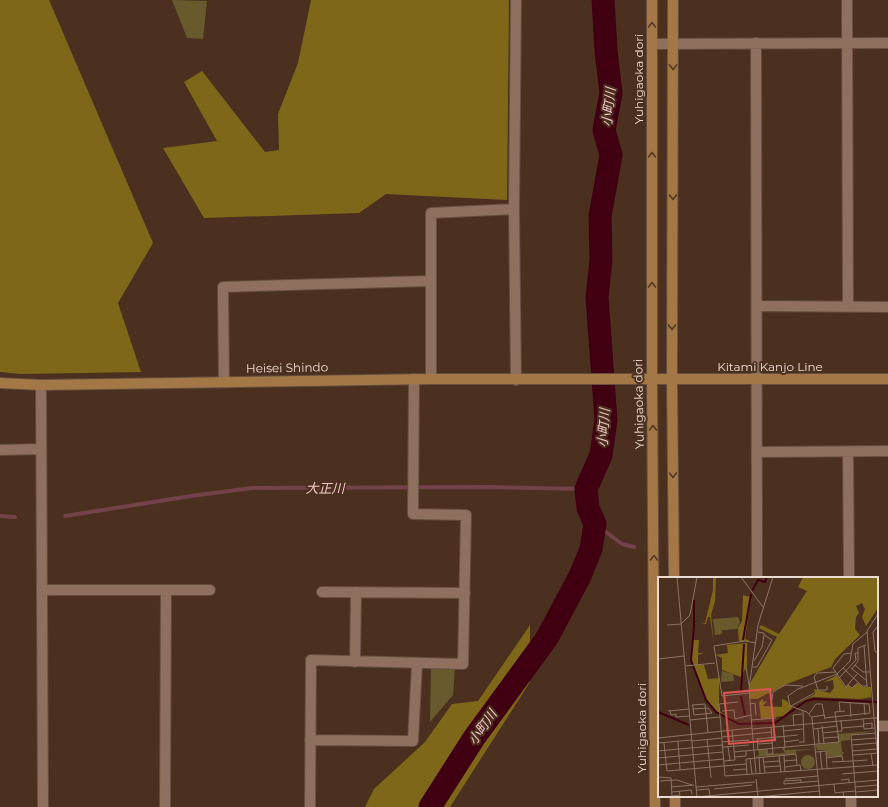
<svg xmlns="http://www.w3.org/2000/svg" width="888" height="807" viewBox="0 0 888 807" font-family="Montserrat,'Noto Sans JP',sans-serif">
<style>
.green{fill:#695a2e}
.forest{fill:#7f671a}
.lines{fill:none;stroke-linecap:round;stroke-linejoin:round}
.stream{stroke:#74424a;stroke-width:4}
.river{stroke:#400011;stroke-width:23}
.street-casing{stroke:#654e3f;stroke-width:12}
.secondary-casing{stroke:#654e3f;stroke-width:12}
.street{stroke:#8f705e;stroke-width:10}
.secondary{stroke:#a47846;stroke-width:10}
.oneway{stroke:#543724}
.labels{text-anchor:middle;stroke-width:4;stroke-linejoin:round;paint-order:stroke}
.street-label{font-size:12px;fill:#ecdbd0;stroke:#4b3020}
.water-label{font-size:13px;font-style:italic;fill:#f2c6ca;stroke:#4b3020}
.inset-river{fill:none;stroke:#400011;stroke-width:2}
.inset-road{fill:none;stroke:#8b7466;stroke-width:1}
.view{fill:#dc5552;fill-opacity:0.15;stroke:#dc5552;stroke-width:2}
.inset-edge{fill:none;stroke:#ecdbd0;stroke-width:2}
</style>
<rect width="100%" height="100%" fill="#4b3020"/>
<!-- green -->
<path class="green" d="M172,0L207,1L203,39L187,38Z
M431,667H455L453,695L430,722Z"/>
<!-- forest -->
<path class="forest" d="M0,0H49L153,243L118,303L141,372L20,374L0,372Z
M311,0H509L507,200L386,194L359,213L204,218L163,148L217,141L184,82L202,71L265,152L279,150L278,114L298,63Z
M530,625V682L450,807H365L374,789L425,742L452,704L478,701Z"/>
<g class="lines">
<!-- stream -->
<path class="stream" d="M0,516L15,517
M65,516L191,496L252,488L489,487L586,489
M595,524L622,544L634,547"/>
<!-- river -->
<path class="river" d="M430,807L474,738L547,638L580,576L591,549L595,524L588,508L586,489L601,455L606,420L597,297L601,260L600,216L611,155L604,130L611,93L606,51L603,0"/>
<!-- street casing -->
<g class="street-casing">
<path id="street" d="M516,0L514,209L516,380
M847,0L848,307
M756,43L757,578
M652,44L888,43
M757,306L888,307
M431,379V213L514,209
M224,382L223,287L430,281
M41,385L43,807
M0,450L41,449
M757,452L888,451
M848,452L849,578
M43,590H210
M322,592L465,593
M355,662L356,592
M877,726H888
M310,740L413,741L417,664
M165,807L166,590
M310,807L311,660L463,664L466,515L413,514L414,379
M758,807V796
M851,807V796"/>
</g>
<!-- secondary casing -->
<g class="secondary-casing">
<path id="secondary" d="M652,0V380L655,807
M673,0L672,380L674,578
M0,383L41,385L431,379H888
M675,807V796"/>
</g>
<!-- street -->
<use href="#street" class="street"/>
<!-- secondary -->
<use href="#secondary" class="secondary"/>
</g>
<!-- one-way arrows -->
<defs><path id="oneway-chevron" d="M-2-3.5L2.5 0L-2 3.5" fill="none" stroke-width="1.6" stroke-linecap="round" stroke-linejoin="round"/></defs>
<g class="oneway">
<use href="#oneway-chevron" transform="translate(652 25) rotate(-90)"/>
<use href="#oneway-chevron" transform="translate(673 67) rotate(90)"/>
<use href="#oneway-chevron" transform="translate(652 155) rotate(-90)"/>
<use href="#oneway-chevron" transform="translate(673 197) rotate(90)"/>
<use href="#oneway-chevron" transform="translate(652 285) rotate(-90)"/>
<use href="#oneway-chevron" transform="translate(672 327) rotate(90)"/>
<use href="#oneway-chevron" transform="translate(653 428) rotate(-90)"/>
<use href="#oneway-chevron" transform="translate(673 475) rotate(89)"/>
<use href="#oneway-chevron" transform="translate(654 558) rotate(-90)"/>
</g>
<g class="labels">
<!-- street labels -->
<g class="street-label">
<text transform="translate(639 79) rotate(-90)" y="4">Yuhigaoka dori</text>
<text x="770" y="371">Kitami Kanjo Line</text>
<text transform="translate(287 368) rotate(-1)" y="4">Heisei Shindo</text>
<text transform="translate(639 404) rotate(-91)" y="4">Yuhigaoka dori</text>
<text transform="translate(642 728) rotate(-90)" y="4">Yuhigaoka dori</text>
</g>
<!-- water labels -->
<g class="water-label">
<text transform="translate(608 107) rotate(-84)" y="5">小町川</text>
<text transform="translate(603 428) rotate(-86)" y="5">小町川</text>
<text x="325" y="493">大正川</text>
<text transform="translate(482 727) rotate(-55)" y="5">小町川</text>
</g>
</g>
<!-- overview -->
<g transform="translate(658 577)">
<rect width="220" height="220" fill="#4b3020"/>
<path d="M80,40L82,45L79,52L64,53V57L57,58L55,42ZM64,94L75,97L76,104L63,105ZM217,154L192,158V163L183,164L184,175H186L184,179L169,180L168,173H159L158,168L181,165L180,157ZM127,170V173L157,172L138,174V177L97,180L101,178L100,173L108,172L109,177L127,176L124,171ZM143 185a7 7 0 1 1 14 0a7 7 0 1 1-14 0Z" fill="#695a2e"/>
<path d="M55,0H58L57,24L53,38L56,68L52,40H50L48,47H43L47,46L55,13ZM145,0H220V31L208,49L204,40L207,32L204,26L198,29L201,36L198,40L197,52L202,58L177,82L173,90L129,107L99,122H92L91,108L119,60L101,51L103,48L121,57L149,14L140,10ZM85,18L93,20L87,62L92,64H81L80,51L84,44ZM34,63H41L40,76H46L40,78V88H46L50,102L61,101V134L79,145L62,138L51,128L33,83ZM89,66V89L83,100L64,93V81L58,78L70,76L69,68ZM179,98L187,110L190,108L193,111L200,106L205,110H213V120L203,122L154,120L139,127L157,117L156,112L172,116L176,111L175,103L166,105ZM105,122V125L109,124L105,129L124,130V122L129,124L134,131L126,139L103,142L101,125Z" fill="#7f671a"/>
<path class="inset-river" d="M94,14L100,3L107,5L109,0M36,50V23M36,50L33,83L48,123L58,135L81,147L117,146L148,124L156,122L220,125M85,63L93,17M83,115L86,67M83,119L87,138M0,135L31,148"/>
<path class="inset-road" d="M19,0L39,220M83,0L105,30M9,48L23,47L32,38L39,0M220,49L215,55L217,74L220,76M206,68L209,109M194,76L186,77L175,91L188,110L199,97M0,82L26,79M96,84L104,70L106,58V56L100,55M197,88L205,95H212M27,89L57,86M88,90L91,108M95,90H99L114,63L106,58M185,91L204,109H210M193,91L209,104M194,92L200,84V71L208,68M181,101L198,83L197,76H200M190,108L194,111L200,106M169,109V113H160L156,100L159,96L178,95M91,116L64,119L56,69L87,64L98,66M114,123L115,115L127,108L145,109M80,125L61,127L67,199L219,188M192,126L193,140M206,126L207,138M92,127L97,126L98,138M34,128L47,127L50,155M35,128V132L36,138L54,136L50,131L35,132M133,129L156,116M10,134L31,132M12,134L13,138L18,137V140L31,139M64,134L76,133L77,142L93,138M151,137L158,127H164L167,142M154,140L166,138M166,141L212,136L211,127L181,125L182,134M220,141H216L220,182M205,142L206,152L217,151M32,143L62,140M93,143L118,141M206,147L214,146V151M125,148L127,170M136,149L135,138L144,137M164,149L166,167M94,151L98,196M160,151L161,167M184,151L206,149M94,152L216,141L209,54L220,37M156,152L179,149M125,154L145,152M165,156L184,154L183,143M64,160L114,155M0,161L94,151L91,111L100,48L115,0M99,161L100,173M165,161L180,160M49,162L53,201M99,162L140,158M193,163L218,161M20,164L22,193M34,164L64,161M64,165L91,163M126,165L141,163M141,165H146L145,134M0,166L34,163M6,166L9,194L88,187M100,167L115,166M194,168L219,166M65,170L91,168M70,170L72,183M109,172V177H115L113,150M0,174L65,168M162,174L164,192M194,174L219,172M76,175L181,165L177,135L187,134M158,175L168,174L169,191M213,176L215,189M126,178L127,195M195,178L220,176M121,179L123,195M76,180L88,179V174M101,180L102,196M105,180L107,196M0,181L65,175M92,181L94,197M168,181L184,179L185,184M66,184L77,183L74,153M126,184L138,183M195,184L209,183M106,185L122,184M174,185L195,184M0,188L66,182M106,190L122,189M127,190L142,188L143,193M75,193L89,192M89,197L88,182L138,177L139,188M184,197L220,194M0,200L13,201L14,220M98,202L100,220M127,202L160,199M183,203L191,202V206M2,204L19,203L34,208M126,207L160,204M126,207V204L143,203V205M176,207L177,216L185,215L186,220M13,210L36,208M38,210L97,205M197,210L220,208M56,212L94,208M38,213L51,212L52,219M14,215L33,213L34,217M185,215L198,214M198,215L220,213M14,219L22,218L21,214M38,220L220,203M100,220L161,214M162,220L154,141L149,135L132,129L130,119L140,112L179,97L192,84L195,67L209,55M198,220L193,158L218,156"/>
<path class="view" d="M112,112L117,163L71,167L66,116Z"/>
<rect width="220" height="220" class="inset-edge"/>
</g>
</svg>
